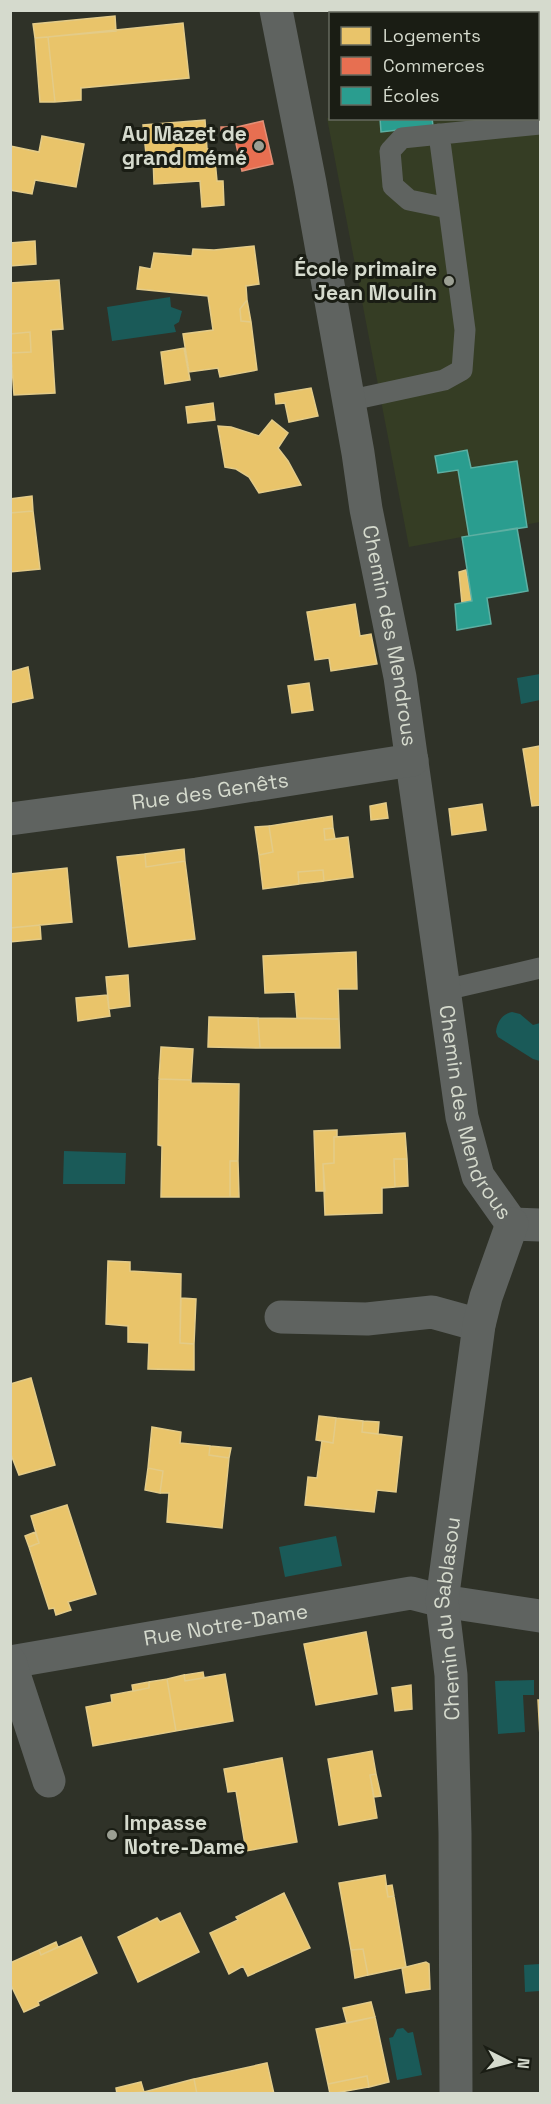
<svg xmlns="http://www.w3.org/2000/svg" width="551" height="2104" viewBox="0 0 551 2104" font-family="'Space Grotesk',sans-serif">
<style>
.built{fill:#353d24}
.water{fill:#1a5a58}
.homes{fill:#e9c46a;stroke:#e3cb88;stroke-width:1.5}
.shops{fill:#e76f51;stroke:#e28f76;stroke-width:1.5}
.schools{fill:#2a9d8f;stroke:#5dafa2;stroke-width:1.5}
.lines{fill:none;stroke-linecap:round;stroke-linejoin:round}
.service{stroke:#5f6360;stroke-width:21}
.minor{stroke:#5f6360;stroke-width:33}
.poi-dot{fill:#9b9f93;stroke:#1a1d14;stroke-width:2}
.labels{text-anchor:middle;stroke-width:6;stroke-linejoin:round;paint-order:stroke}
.poi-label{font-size:21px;font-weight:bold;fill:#d5dacd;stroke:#1a1d14;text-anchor:end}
.street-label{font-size:21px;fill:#d5dacd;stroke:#1a1d14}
</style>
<rect width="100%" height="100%" fill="#2f3228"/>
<!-- built -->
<path class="built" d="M538,100H540V522L409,547L327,118H538Z"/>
<!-- water -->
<path class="water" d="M170,297L171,307L182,311L179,322L174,325L176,332L112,341L107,307Z
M540,674V700L521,704L517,678Z
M512,1012L520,1014L533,1025L540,1023V1061L533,1059L498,1037L496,1032C497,1022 502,1014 512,1012Z
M64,1151L126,1153L125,1184H63Z
M336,1536L342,1566L285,1577L279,1547Z
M534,1680V1695H523L525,1732L498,1734L495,1681Z
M540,1964V1991L525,1992L524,1965Z
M403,2028L408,2033L413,2032L422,2075L397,2080L389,2038L393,2037L397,2029Z"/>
<!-- homes -->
<path class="homes" d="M369,10H469V14H369Z
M115,16L116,31L35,38L33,24Z
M183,23L189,78L81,88V100L55,102L48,37Z
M48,37L55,102H40L35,38Z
M205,120L207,149H214L217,181H223L224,205L202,207L200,181L154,184L153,155L146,154L143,125Z
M42,136L84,144L76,187L35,180L32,194L10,190V146L39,152Z
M35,241L36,264L10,266V243Z
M254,246L259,284L246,286L247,300L240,309L241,321L251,322L257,370L220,377L218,368L189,372L183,334L213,330L208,296L137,289L140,267L151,269L154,253L192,256L193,249L214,250Z
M59,280L63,329L51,330L55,393L14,395L11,353L31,352L30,332L10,334V283Z
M247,300L251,322L241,321L240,309Z
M30,332L31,352L11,353L10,334Z
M184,348L190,380L165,384L161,352Z
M311,388L318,416L289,422L285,403L276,404L275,394Z
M213,403L215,420L188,423L186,407Z
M272,420L288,433L278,448L288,461L301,485L259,493L249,477L236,469L225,467L218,426L231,427L259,436Z
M32,496L33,511L10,513V499Z
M33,511L40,569L10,572V513Z
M466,570L472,601L462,603L459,572Z
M355,604L360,636L371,634L377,664L331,671L329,658L315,660L307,612Z
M28,667L33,698L10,703V672Z
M309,683L313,710L292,713L288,686Z
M540,746V805L532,806L523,749Z
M386,803L388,818L371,820L370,806Z
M482,804L486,830L452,835L449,809Z
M332,816L333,828L324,829L325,840L348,837L353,877L324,881L323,870L298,872L299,884L263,889L259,855L273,852L269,826Z
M269,826L273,852L259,855L255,827Z
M333,828L335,839L325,840L324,829Z
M184,849L185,861L146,867L145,854Z
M145,854L146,867L185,861L195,939L129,947L117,857Z
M67,868L72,922L10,928V874Z
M323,870L324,881L299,884L298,872Z
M40,925L41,939L10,942V928Z
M356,952L357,989H338L339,1019L297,1018L295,992L265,993L263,956Z
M128,975L130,1006L109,1009L106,977Z
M107,995L110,1016L78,1021L76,998Z
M209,1017L258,1018L260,1048L208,1047Z
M258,1018L339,1019L340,1048H260Z
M161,1047L193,1049L191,1080L159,1079Z
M159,1079L191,1080V1083L239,1084L238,1161H230V1197H161L162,1146L158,1145Z
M337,1130V1137H334V1163L323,1164L325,1191H316L314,1131Z
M405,1133L407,1159H394L395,1187L382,1188V1213L325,1215L323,1164L334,1163V1137Z
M394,1159H407L408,1186L395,1187Z
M230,1161H238L239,1197H230Z
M108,1261L130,1262V1271L181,1274L180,1343L194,1344V1370L148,1369L149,1343L128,1342V1326L106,1324Z
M181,1298L196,1299L194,1344L180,1343Z
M31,1378L55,1465L19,1475L10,1452V1384Z
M319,1416L336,1418L333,1443L316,1440Z
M336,1418L363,1421L362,1432L402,1437L396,1492L377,1490L374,1512L305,1505L308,1477L317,1478L322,1441L333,1443Z
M363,1421L379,1422L378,1434L362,1432Z
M152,1427L181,1432L180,1443L210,1446L209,1455L229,1458L222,1528L167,1522L169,1493H160L163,1471L148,1468Z
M210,1446L231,1448L229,1458L209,1455Z
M148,1468L163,1471L160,1493L145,1490Z
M67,1505L96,1594L68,1602L71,1610L56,1615L54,1608L49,1609L29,1547L39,1543L31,1516Z
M35,1532L39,1543L29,1547L25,1536Z
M366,1632L377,1694L316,1705L304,1644Z
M203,1672L204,1678L185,1681L184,1675Z
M225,1674L233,1721L176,1731L167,1679L184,1675L185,1681Z
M167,1679L176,1731L93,1746L86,1707L112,1702L111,1695L149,1688V1682Z
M149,1682V1688L133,1691L132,1685Z
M411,1685L412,1709L395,1711L392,1688Z
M538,1700H540V1737Z
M372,1751L376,1774L370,1775L377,1818L339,1825L328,1759Z
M282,1758L297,1842L246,1851L236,1791L228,1792L224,1769Z
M376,1774L381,1796L374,1797L370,1775Z
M385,1875L388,1897L394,1896L406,1967L368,1975L363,1949L351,1950L339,1883Z
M392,1885L394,1896L388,1897L386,1886Z
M284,1893L310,1948L248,1976L243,1966L229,1974L210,1933L238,1920L236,1917Z
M180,1913L199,1952L138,1982L118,1937L157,1918L160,1922Z
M81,1937L97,1973L38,2002L39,2005L24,2012L10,1983V1963L39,1950L41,1955Z
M56,1942L58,1947L41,1955L39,1950Z
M363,1949L368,1975L355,1978L351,1950Z
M426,1962L429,1964L430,1989L406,1993L402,1968Z
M371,2002L375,2017L347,2023L343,2008Z
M375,2017L389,2082L369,2087L367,2076L328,2084L316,2029Z
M267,2063L274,2094H197L194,2079Z
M367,2076L369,2087L330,2094L328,2084Z
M194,2079L197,2094H138L144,2092Z
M141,2082L144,2092L117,2094L116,2088Z"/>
<!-- shops -->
<path class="shops" d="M263,121L273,164L242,171L235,139L221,138V127H237Z"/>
<!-- schools -->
<path class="schools" d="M380,118H432L433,126L381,132Z
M467,450L471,468L517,461L527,527L469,536L458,470L438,473L435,456Z
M517,528L528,591L487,598L491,624L457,630L455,604L472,601L462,537Z"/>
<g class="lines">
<!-- service -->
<path class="service" d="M448,208L409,200L393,186L390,151L402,138L540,124
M347,401L444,380L462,370L465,330L439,134
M445,990L540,968"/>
<!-- minor -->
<g class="minor">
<path id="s1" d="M276,10L310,183L358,453L366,509L400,677L462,1117L478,1176L512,1224"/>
<path id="s2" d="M10,819L197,794L412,760"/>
<path d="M512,1224L540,1225"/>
<path d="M281,1317L367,1319L432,1312L479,1325"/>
<path id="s3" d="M10,1662L411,1593L442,1601L540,1616"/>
<path d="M10,1662L49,1781"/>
<path id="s4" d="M456,2094L455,1833L451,1675L442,1601L479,1325L486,1297L512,1224"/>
</g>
</g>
<!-- markers -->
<g class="poi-dot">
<circle cx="259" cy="146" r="6"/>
<circle cx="449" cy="281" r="6"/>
<circle cx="112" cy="1835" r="6"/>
</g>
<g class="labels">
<!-- poi labels -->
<g class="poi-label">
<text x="247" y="141">Au Mazet de<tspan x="247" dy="24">grand mémé</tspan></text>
<text x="437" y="276">École primaire<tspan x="437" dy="24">Jean Moulin</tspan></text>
<text x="124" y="1830" text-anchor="start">Impasse<tspan x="124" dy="24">Notre-Dame</tspan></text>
</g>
<!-- street labels -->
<g class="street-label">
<text dy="7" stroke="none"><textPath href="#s1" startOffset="636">Chemin des Mendrous</textPath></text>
<text dy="7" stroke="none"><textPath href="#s2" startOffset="202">Rue des Genêts</textPath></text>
<text dy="7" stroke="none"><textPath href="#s1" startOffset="1122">Chemin des Mendrous</textPath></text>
<text dy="7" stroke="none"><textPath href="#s4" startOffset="476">Chemin du Sablasou</textPath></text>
<text dy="7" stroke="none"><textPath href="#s3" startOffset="219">Rue Notre-Dame</textPath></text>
</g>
</g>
<!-- border -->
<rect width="551" height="2104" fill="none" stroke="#d5dacd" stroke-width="24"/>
<!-- legend -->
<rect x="329" y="12" width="210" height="108" fill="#1a1d14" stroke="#65695e" stroke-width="1.5"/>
<rect x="341" y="27" width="30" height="18" fill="#e9c46a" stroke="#65695e" stroke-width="1.5"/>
<text x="383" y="42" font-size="18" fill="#d5dacd">Logements</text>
<rect x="341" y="57" width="30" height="18" fill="#e76f51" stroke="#65695e" stroke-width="1.5"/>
<text x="383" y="72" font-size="18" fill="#d5dacd">Commerces</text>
<rect x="341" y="87" width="30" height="18" fill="#2a9d8f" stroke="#65695e" stroke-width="1.5"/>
<text x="383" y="102" font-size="18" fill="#d5dacd">Écoles</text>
<!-- north arrow -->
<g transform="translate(509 2062) rotate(96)" stroke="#1a1d14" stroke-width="4.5" paint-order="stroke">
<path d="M0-4.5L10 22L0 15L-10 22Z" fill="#d5dacd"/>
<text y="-9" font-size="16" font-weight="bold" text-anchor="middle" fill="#d5dacd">N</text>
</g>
</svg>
